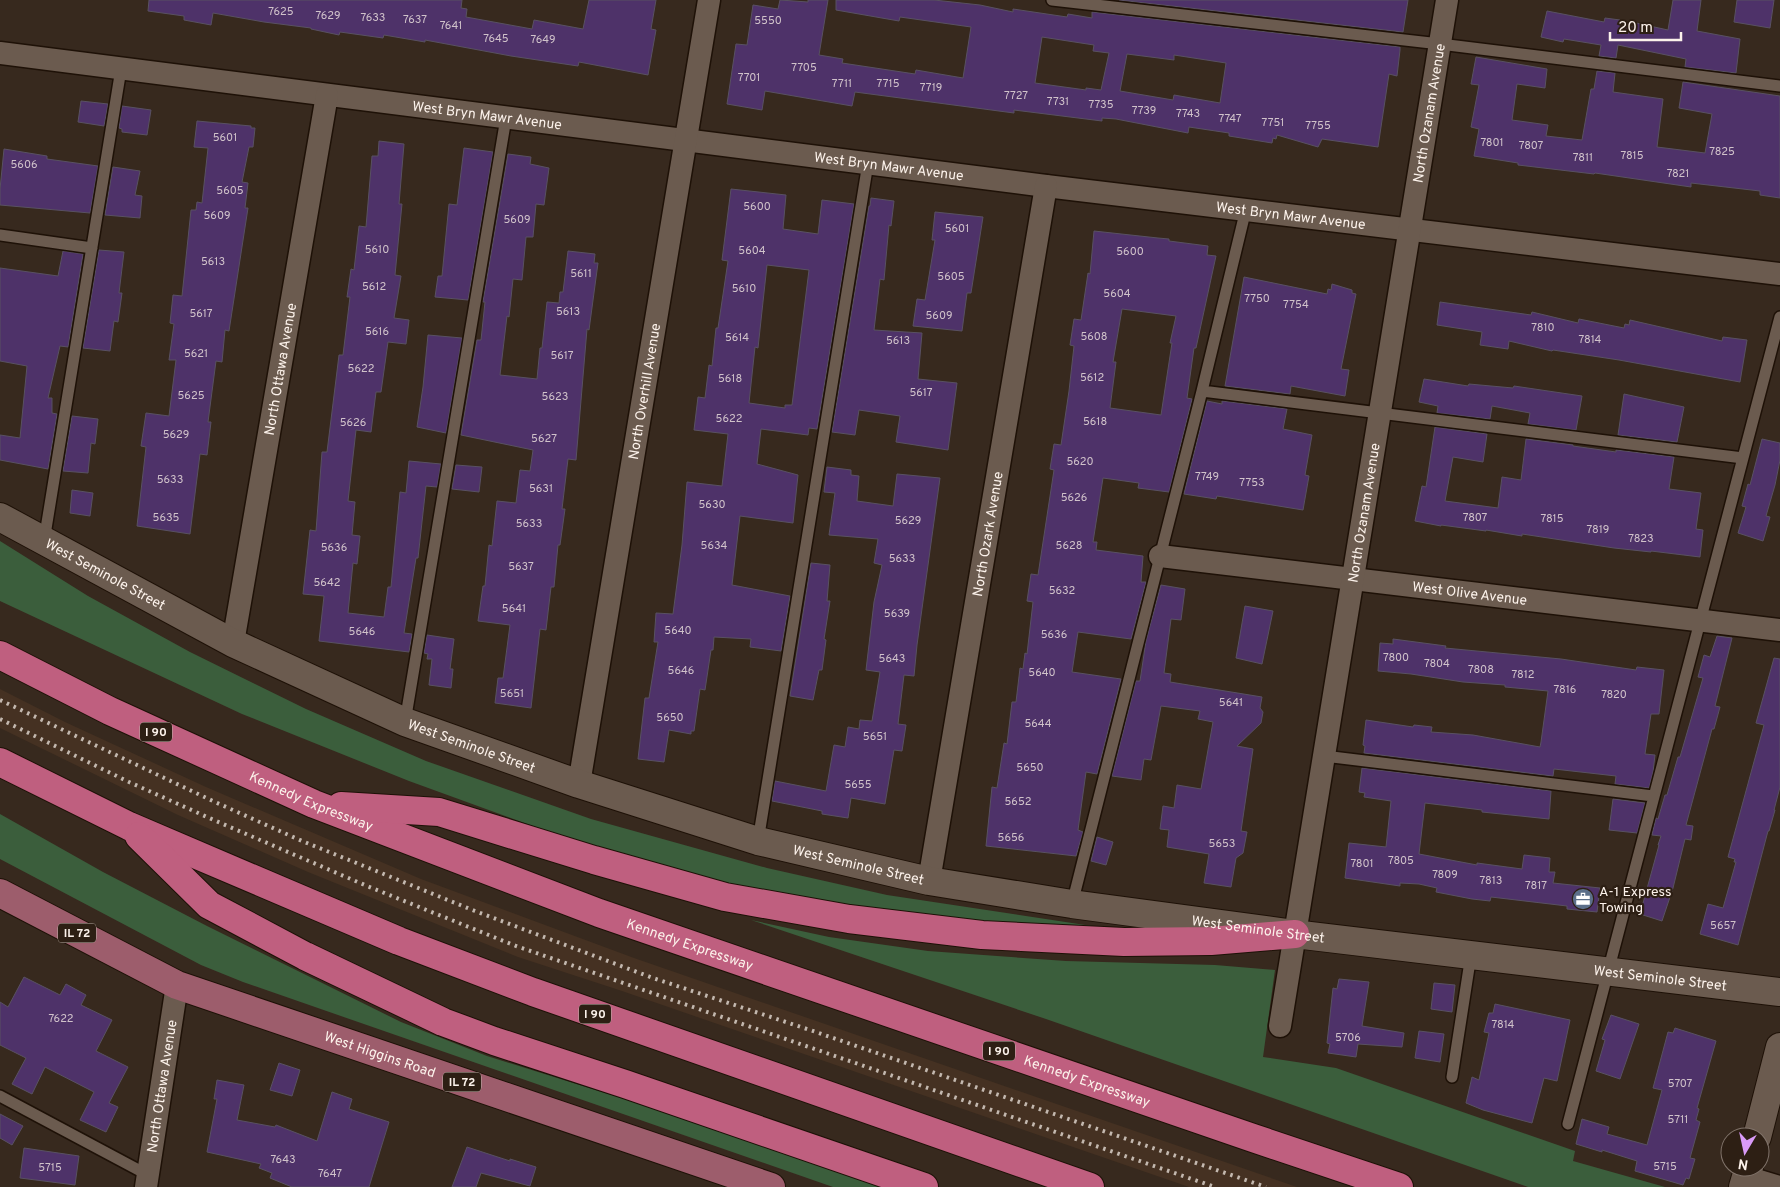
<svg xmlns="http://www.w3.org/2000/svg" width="1780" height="1187" viewBox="0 0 1780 1187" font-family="Overpass,sans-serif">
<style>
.built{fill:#453122}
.green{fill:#3b5e3c}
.building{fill:#4e3269;stroke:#595162;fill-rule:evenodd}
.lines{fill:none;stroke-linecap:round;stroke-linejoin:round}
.lane-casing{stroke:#1e1107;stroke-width:14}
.street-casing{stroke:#1e1107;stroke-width:25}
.secondary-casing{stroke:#1e1107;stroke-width:30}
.primary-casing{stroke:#1e1107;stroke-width:30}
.highway-casing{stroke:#1e1107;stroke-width:30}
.lane{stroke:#6b5b4f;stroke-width:11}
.street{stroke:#6b5b4f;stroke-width:22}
.secondary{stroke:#6b5b4f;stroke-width:28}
.primary{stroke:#9d5d6c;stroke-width:28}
.highway{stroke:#bf5f7f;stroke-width:28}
.rail{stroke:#c3b8af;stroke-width:4;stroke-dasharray:2.5 5;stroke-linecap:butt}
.labels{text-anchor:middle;stroke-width:4.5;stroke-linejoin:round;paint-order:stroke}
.number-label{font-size:11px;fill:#d0c2ca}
.shield{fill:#2d1f14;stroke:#beb3aa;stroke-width:1}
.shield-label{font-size:12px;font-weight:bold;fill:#fcf2eb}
.street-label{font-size:14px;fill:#fcf2eb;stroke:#2d1f14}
.poi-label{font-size:14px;fill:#fcf2eb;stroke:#2d1f14;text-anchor:start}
</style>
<rect width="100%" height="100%" fill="#37291e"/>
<!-- built -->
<path class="built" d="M0,689L65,722L206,787L421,879L634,958L1297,1187H1189L622,991L518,957L308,872L178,815L0,728Z"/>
<!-- green -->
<path class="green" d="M0,541L88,596L190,652L306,709L426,761L591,819L767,868L887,895L1105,928L964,926L817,905L697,877L544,830L409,781L242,714L0,601Z
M0,814L103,872L207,926L401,1022L487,1056L726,1131L890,1187H833L243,982L201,965L0,859Z
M751,920L829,937L928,951L1066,961L1215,965L1275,970L1263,1057L1336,1068L1575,1151L1573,1161L1665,1187H1528L1046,1019Z"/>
<!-- building -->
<path class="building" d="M149,0H462L461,8L467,9L466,17L532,29L534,20L583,29L589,0H656L651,29L656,30L648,75L579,62L578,66L511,56L425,40V42L384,35L383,38L340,32L339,35L311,29V28L264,22L213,13L211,25L184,20V16L148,11Z
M780,0L808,2V0H828L819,55L843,59L842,63L915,74L916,70L963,78L971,27L900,17L899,21L836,10V0H934L980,5L1013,12V9L1067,17L1068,14L1092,18V12L1400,47V50L1397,76L1389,74L1378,147L1322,139L1318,147L1277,135L1276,139L1273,138L1272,143L1229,136V133L1189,127L1188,133L1116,119L1102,118V121L1014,110V113L855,92L852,106L765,91L762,110L727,104L736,44L747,45L753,5L778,9ZM1042,37L1094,45L1093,51L1109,53L1101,90L1086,88V90L1035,83ZM1127,54L1174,60V55L1226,63L1220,103L1174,95L1173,100L1120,91Z
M1119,0H1408L1403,32Z
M1673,0H1701L1697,31L1740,39L1736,73L1685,67L1686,59L1618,45L1616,58L1599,56L1601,45L1564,39L1563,42L1541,37L1547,11L1604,22L1605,18L1620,20V25L1635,27L1636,23L1668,30Z
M1737,0H1774L1770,28L1734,22Z
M1476,57L1547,69L1545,88L1517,84L1512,120L1548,125L1546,136L1582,140L1591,89H1594L1597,71L1615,73L1613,92L1663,99L1657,147L1705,153L1712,114L1679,108L1683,82L1780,96V198L1760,195V191L1691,183V187L1595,173L1594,174L1518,165V163L1474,156L1479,129L1471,127L1479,85L1471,84Z
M81,101L108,104L104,126L78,122Z
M122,106L151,110L147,135L122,132V129L119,128Z
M197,121L251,126V128H255L253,147H249L242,182L248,183L245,208H248L229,331L225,330L222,362L216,361L208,422H211L207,455L200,454L190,534L137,526L146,447L141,446L146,413L169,416L176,360H169L174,324L170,323L173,295L182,296L191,210H196L197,202L202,203L208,148L194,147Z
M379,141L404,144L399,204H402L395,275L401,276L394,318L409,320L406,344L388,342L381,392H376L371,432L356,430L348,501L355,502L352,535L360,536L357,564L353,563L348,613L384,617L388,587H391L400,492L406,493L409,461L441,464L437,487L426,486L418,558H416L404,633L412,634L409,652L319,641L324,596L303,594L310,530L316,531L322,452H327L339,355H343L350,297H347L351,269L354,270L359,226L366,227L372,156H378Z
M464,148L493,152L468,300L435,297L438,276H442L449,204L457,205Z
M4,149L47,156V159L98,166L90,213L0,205V189Z
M508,154L531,157L530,164L549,168L544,205L536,204L533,237H526L522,280L513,279L509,317L507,316L500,375L537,379L540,348H542L547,302L559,303L560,292H563L568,251L595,254L594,263H598L589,330L587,329L576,460L568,459L562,509H565L560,545H558L554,587H551L546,630L540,629L531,708L495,703L498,678H503L510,625L478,621L483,586H485L489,545L492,546L497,501L516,503L520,470L530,471L533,450L461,435L477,340H481L485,302H483Z
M113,167L140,171L135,195L142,196L140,218L105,215Z
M731,189L786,195L783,229L818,234L822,200L854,204L817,429L809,428L808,435L761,429L757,464L798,475L793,523L740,516L732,585L790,596L781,651L750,647L751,639L714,637L713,650H711L705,690L700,689L694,731H691V734L669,730L664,762L638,759L645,698H649L658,642H654L656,613L673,614L682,545L687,482L722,486L728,434L694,430L698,397L705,398L709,365L712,366L716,328H718L728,261L722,260ZM767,265L809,270L792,405H785V408L749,403L755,347L758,348Z
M871,198L894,201L891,226L889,225L884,280L880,279L874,330L922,333L918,379L957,383L948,450L896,442L900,416L859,410L855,435L832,432L869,206H870Z
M935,212L983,217L971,293H967L962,331L913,326L917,299L925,300L935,240H932Z
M1094,231L1158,238L1169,239V241L1208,246L1207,255L1216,256L1196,348H1194L1187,398L1192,399L1169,492L1138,488L1139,483L1103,478L1093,542H1097L1096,550L1143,556L1141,582H1146L1131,639L1078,632L1072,672L1121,679L1097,774L1086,772L1078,830L1083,832L1076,856L986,846L992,787L997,788L1004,743L1007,744L1012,702H1016L1020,668L1023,669L1025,653L1027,654L1033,602L1027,601L1031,574L1038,575L1054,470L1050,469L1054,444L1061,445L1069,391L1074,346L1070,345L1074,319L1081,320L1088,273L1090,274ZM1122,309L1176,316L1170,343H1172L1161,415L1110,408L1116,362H1113Z
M99,250L124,252L119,293H122L118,322L114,321L110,351L83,348Z
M63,251L83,254L68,347L60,346L48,398H52V413L57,414L48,469L0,460V435L20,438L27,366L0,361V268L58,276Z
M1244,277L1327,294L1328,289L1331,290L1332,284L1352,290V293L1356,294L1341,369L1349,370L1345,396L1291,386L1290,394L1225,386Z
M1440,302L1531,315L1532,312L1578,323L1579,319L1624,328L1625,324L1629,325L1630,320L1722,341L1723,337L1747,340L1740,382L1619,360L1553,350L1552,351L1509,341L1508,349L1480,345L1482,332L1437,325Z
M428,335L462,338L446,433L417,427L423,387Z
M1424,379L1468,386L1469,384L1513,388L1514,386L1582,396L1576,430L1528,424L1530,413L1492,406L1490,419L1437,413L1438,406L1419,402Z
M1624,394L1684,407L1677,442L1618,435Z
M1207,401L1222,404V401L1287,409L1283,429L1312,435L1305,475L1309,476L1303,510L1217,496L1216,499L1184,494Z
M72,416L98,419L95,444L91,443L88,473L63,471Z
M1435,427L1487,434L1483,462L1453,457L1445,501L1498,508L1502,477L1521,480L1526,439L1573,445V446L1616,452V450L1674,457L1669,489L1701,493L1696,529L1703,530L1700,557L1651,551V552L1614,548L1522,534V536L1486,530V531L1441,525V526L1415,521L1422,486L1426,487Z
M1762,439L1780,443V460L1775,485L1766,516L1770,517L1763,541L1738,533L1746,507L1742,506L1748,484L1750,485Z
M456,465L482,467L479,492L452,489Z
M827,467L851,470V475L859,476L857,501L893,506L897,474L940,478L917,645L914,676L904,675L898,724L906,725L902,751L894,750L885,804L851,798L848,818L822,814V811L772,801L775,781L826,791L834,745L845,747L848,727L859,729L860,720L872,721L880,672L866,670L874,602L882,565L874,563L878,539L829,535L835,493L824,492Z
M72,490L93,493L90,516L70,513Z
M811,563L830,565L827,601H830L824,639L826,640L822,670H819L813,700L790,696Z
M1161,585L1185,589L1181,620L1171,619L1164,673L1171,674L1170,682L1262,697L1260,708L1263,712L1261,723L1237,746L1253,749L1241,831L1247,832L1243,853L1236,858L1231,887L1204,883L1209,854L1167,847L1169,830L1160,829L1163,806L1174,808L1177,785L1201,789L1213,722L1198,719L1200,711L1161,706L1151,760L1144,759L1141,780L1112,776L1136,681H1140L1146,641Z
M1245,606L1273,611L1262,664L1236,658Z
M427,635L454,639L450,669H453L451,688L429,685L432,659H427L428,654L424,653Z
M1717,636L1732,638L1715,706L1720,707L1714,729H1712L1686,825L1693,826L1691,840L1685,839L1673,888L1662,921L1640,914L1659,845H1658L1661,836L1652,835L1656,818L1658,819L1665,795H1667L1678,757H1680L1703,678L1698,677L1704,655L1710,657Z
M1393,639L1446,646L1445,648L1561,659L1636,670L1637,667L1664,670L1659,714H1651L1645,754L1655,755L1653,772L1649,788L1615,784L1616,776L1554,769L1553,776L1364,753L1365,746L1363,745L1366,720L1413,727L1414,725L1432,727L1431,732L1473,735L1540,747L1541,742L1548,691L1505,687V685L1463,682L1411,674L1378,671L1380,643L1393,644Z
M1774,658L1780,659V787L1774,810H1775L1769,831H1768L1738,945L1700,934L1708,904L1723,908L1736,862H1734L1735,859L1728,857L1764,725L1756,723Z
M1362,768L1551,791L1549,819L1482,812V810L1425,803L1419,854L1477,865V863L1522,869L1524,855L1550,858L1549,872H1555L1553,883L1600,888L1597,912L1567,909V906L1491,897L1490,901L1472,899L1436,892L1437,888L1419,884L1400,883V886L1345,878L1349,843L1386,847L1391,801L1364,797L1365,793L1359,792Z
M1613,799L1645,803L1637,833L1609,830Z
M1097,837L1113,842L1106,865L1091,861Z
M24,977L60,995L66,984L86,995L81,1005L112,1020L96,1051L128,1067L109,1103L118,1107L106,1132L80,1120L94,1092L45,1067L32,1094L12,1084L26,1058L0,1045V1002L8,1007Z
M1339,979L1369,982L1362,1026L1404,1033L1402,1047L1358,1044L1356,1057L1328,1053L1330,1044L1327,1043L1333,988L1337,989Z
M1434,983L1455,985L1452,1012L1431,1009Z
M1495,1004L1570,1020L1557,1081L1544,1078L1532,1123L1483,1110L1466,1103L1472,1077L1479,1080L1489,1033L1484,1032L1489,1013H1493Z
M1611,1015L1639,1024L1620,1079L1596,1071L1605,1040L1602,1039Z
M1675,1028L1716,1041L1697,1108L1699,1109L1696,1120L1700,1122L1690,1158L1695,1159L1689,1179L1686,1178L1683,1185L1635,1171L1637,1161L1602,1150V1152L1576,1144L1582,1119L1609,1127L1607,1134L1647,1145L1662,1090L1653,1088L1668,1032L1673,1033Z
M1419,1031L1444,1034L1440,1062L1415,1058Z
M279,1063L300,1070L292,1096L270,1090Z
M217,1080L244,1085L237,1120L275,1127L276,1125L317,1141L332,1092L352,1099L349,1109L389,1122L369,1187H292L270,1178L272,1173L259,1168L261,1164L207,1152L217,1099H214Z
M0,1114L23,1126L12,1145L0,1138Z
M467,1147L510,1161V1159L536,1167L530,1186L481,1173L476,1187H452Z
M24,1148L79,1156L75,1185L20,1178Z"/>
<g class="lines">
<!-- lane casing -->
<g class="lane-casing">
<path id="lane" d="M1052,0L1440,44L1780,86
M0,235L92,248
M1202,391L1743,458
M44,541L121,69
M405,722L506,118
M1324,756L1653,796
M758,841L868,163
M1072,904L1202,391L1246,209
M1452,1077L1471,955
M0,1096L148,1175
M1568,1124L1780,317"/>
</g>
<!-- street casing -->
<g class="street-casing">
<g id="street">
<path id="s1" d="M0,53L1046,186L1780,274"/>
<path id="s2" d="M1160,556L1780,630"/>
<path id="s3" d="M233,643L327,95"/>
<path id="s4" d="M579,784L709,0"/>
<path id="s5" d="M929,881L1046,186"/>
<path id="s6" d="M1280,1026L1447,0"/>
<path d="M1746,1177L1779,1187"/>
<path id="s7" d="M146,1187L177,985"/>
</g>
</g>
<!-- secondary casing -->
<g class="secondary-casing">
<g id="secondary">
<path id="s8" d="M0,517L233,643L405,722L579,784L758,841L929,881L1072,904L1295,934L1780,992"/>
<path d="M1757,1137L1780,1047"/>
<path d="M1743,1187L1749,1167"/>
</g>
</g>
<!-- primary casing -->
<g class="primary-casing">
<g id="primary">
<path id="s9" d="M0,893L177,985L771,1187"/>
</g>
</g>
<!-- highway casing -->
<g class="highway-casing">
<g id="highway">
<path id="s10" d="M0,655L110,711L314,804L599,913L1253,1138L1399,1187"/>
<path d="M0,762L129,826L399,941L533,992L1090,1187"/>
<path d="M341,806L439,812L594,860L725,897L849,919L982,935L1124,942L1211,941L1295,934"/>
<path d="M139,836L209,905L305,956L443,1022L494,1041L625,1084L924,1187"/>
</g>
</g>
<!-- lane -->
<use href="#lane" class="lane"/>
<!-- street -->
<use href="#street" class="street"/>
<!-- secondary -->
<use href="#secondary" class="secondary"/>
<!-- primary -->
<use href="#primary" class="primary"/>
<!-- highway -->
<use href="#highway" class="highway"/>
<!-- rail -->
<path class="rail" d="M0,700L215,802L302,841L475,911L653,978L810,1030L1266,1187
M0,719L129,782L216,821L367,886L516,946L1215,1187"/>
</g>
<!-- icons -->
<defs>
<g id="office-disc" transform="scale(1.125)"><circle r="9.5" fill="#5c6f8a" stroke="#2d1f14"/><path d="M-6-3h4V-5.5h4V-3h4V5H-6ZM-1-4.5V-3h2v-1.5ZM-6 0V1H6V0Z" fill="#fff"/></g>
</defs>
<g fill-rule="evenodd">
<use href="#office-disc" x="1583" y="899"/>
</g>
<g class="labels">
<!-- number labels -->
<g class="number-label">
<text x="281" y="15">7625</text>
<text x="328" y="19">7629</text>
<text x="373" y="21">7633</text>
<text x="415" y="23">7637</text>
<text x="768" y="24">5550</text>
<text x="451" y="29">7641</text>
<text x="496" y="42">7645</text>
<text x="543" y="43">7649</text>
<text x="804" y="71">7705</text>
<text x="749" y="81">7701</text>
<text x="842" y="87">7711</text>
<text x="888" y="87">7715</text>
<text x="931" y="91">7719</text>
<text x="1016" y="99">7727</text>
<text x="1058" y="105">7731</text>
<text x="1101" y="108">7735</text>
<text x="1144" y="114">7739</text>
<text x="1188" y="117">7743</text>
<text x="1230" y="122">7747</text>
<text x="1273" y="126">7751</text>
<text x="1318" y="129">7755</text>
<text x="225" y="141">5601</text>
<text x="1492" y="146">7801</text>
<text x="1531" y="149">7807</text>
<text x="1722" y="155">7825</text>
<text x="1632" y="159">7815</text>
<text x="1583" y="161">7811</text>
<text x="24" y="168">5606</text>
<text x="1678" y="177">7821</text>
<text x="230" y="194">5605</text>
<text x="757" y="210">5600</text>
<text x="217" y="219">5609</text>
<text x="517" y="223">5609</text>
<text x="957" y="232">5601</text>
<text x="377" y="253">5610</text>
<text x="752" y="254">5604</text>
<text x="1130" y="255">5600</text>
<text x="213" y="265">5613</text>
<text x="581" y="277">5611</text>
<text x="951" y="280">5605</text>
<text x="374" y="290">5612</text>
<text x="744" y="292">5610</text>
<text x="1117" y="297">5604</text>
<text x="1257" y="302">7750</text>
<text x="1296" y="308">7754</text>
<text x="568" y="315">5613</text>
<text x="201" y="317">5617</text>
<text x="939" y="319">5609</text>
<text x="1543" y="331">7810</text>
<text x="377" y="335">5616</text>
<text x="1094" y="340">5608</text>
<text x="737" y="341">5614</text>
<text x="1590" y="343">7814</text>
<text x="898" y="344">5613</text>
<text x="196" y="357">5621</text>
<text x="562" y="359">5617</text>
<text x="361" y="372">5622</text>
<text x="1092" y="381">5612</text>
<text x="730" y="382">5618</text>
<text x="921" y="396">5617</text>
<text x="191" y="399">5625</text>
<text x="555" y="400">5623</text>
<text x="729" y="422">5622</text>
<text x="1095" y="425">5618</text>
<text x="353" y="426">5626</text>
<text x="176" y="438">5629</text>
<text x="544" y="442">5627</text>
<text x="1080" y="465">5620</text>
<text x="1207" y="480">7749</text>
<text x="170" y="483">5633</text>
<text x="1252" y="486">7753</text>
<text x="541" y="492">5631</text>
<text x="1074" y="501">5626</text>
<text x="712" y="508">5630</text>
<text x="166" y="521">5635</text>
<text x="1475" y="521">7807</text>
<text x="1552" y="522">7815</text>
<text x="908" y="524">5629</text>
<text x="529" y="527">5633</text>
<text x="1598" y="533">7819</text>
<text x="1641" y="542">7823</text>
<text x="714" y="549">5634</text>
<text x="1069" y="549">5628</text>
<text x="334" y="551">5636</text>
<text x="902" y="562">5633</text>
<text x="521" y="570">5637</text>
<text x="327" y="586">5642</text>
<text x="1062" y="594">5632</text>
<text x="514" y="612">5641</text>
<text x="897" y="617">5639</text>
<text x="678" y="634">5640</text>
<text x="362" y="635">5646</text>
<text x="1054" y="638">5636</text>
<text x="1396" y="661">7800</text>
<text x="892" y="662">5643</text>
<text x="1437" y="667">7804</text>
<text x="1481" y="673">7808</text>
<text x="681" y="674">5646</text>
<text x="1042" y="676">5640</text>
<text x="1523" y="678">7812</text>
<text x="1565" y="693">7816</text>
<text x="512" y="697">5651</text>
<text x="1614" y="698">7820</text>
<text x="1231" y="706">5641</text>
<text x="670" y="721">5650</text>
<text x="1038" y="727">5644</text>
<text x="875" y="740">5651</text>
<text x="1030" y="771">5650</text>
<text x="858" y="788">5655</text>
<text x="1018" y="805">5652</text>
<text x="1011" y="841">5656</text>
<text x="1222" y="847">5653</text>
<text x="1401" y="864">7805</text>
<text x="1362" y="867">7801</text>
<text x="1445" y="878">7809</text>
<text x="1491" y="884">7813</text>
<text x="1536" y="889">7817</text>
<text x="1723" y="929">5657</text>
<text x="61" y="1022">7622</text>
<text x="1503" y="1028">7814</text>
<text x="1348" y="1041">5706</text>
<text x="1680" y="1087">5707</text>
<text x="1678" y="1123">5711</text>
<text x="283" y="1163">7643</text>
<text x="1665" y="1170">5715</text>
<text x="50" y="1171">5715</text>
<text x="330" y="1177">7647</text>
</g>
<!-- shield labels -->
<g class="shield">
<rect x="140" y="722.5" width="32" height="19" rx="4"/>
<rect x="58" y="923.5" width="38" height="19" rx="4"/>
<rect x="579" y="1004.5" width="32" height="19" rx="4"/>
<rect x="983" y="1041.5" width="32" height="19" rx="4"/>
<rect x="443" y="1072.5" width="38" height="19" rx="4"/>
</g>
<g class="shield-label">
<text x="156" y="736">I 90</text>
<text x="77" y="937">IL 72</text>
<text x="595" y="1018">I 90</text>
<text x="999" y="1055">I 90</text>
<text x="462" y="1086">IL 72</text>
</g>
<!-- street labels -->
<g class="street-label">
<text dy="5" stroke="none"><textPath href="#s6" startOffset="925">North Ozanam Avenue</textPath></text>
<text dy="5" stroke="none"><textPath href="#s1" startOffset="491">West Bryn Mawr Avenue</textPath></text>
<text dy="5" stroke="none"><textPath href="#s1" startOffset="896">West Bryn Mawr Avenue</textPath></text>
<text dy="5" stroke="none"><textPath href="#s1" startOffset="1301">West Bryn Mawr Avenue</textPath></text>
<text dy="5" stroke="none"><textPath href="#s3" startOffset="278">North Ottawa Avenue</textPath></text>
<text dy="5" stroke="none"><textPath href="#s4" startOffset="398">North Overhill Avenue</textPath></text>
<text dy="5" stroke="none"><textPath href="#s6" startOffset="520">North Ozanam Avenue</textPath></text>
<text dy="5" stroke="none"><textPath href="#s5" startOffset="352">North Ozark Avenue</textPath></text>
<text dy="5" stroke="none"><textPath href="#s8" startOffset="120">West Seminole Street</textPath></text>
<text dy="5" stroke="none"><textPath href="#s2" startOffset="312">West Olive Avenue</textPath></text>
<text dy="5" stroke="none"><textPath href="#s8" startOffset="525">West Seminole Street</textPath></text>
<text dy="5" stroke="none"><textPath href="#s10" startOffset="344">Kennedy Expressway</textPath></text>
<text dy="5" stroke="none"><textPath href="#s8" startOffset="930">West Seminole Street</textPath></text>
<text dy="5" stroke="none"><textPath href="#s8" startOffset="1335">West Seminole Street</textPath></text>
<text dy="5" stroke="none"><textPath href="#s10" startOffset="749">Kennedy Expressway</textPath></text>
<text dy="5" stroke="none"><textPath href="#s8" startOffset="1740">West Seminole Street</textPath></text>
<text dy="5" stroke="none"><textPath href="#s9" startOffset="414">West Higgins Road</textPath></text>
<text dy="5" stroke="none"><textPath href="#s10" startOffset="1169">Kennedy Expressway</textPath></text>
<text dy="5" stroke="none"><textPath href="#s7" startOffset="102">North Ottawa Avenue</textPath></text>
</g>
<!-- poi labels -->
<g class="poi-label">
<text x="1599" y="896">A-1 Express<tspan x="1599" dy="16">Towing</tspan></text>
</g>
</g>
<!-- north arrow -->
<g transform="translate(1745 1152) rotate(189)"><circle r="24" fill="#2d1f14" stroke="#80736a"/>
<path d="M0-4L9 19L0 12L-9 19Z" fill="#d99af7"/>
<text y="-8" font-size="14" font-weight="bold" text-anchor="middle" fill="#fcf2eb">N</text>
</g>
<!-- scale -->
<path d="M1610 32v8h71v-8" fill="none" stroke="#fcf2eb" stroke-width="2.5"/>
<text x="1618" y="32" font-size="15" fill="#fcf2eb" stroke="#2d1f14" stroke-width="4" paint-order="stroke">20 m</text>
</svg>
